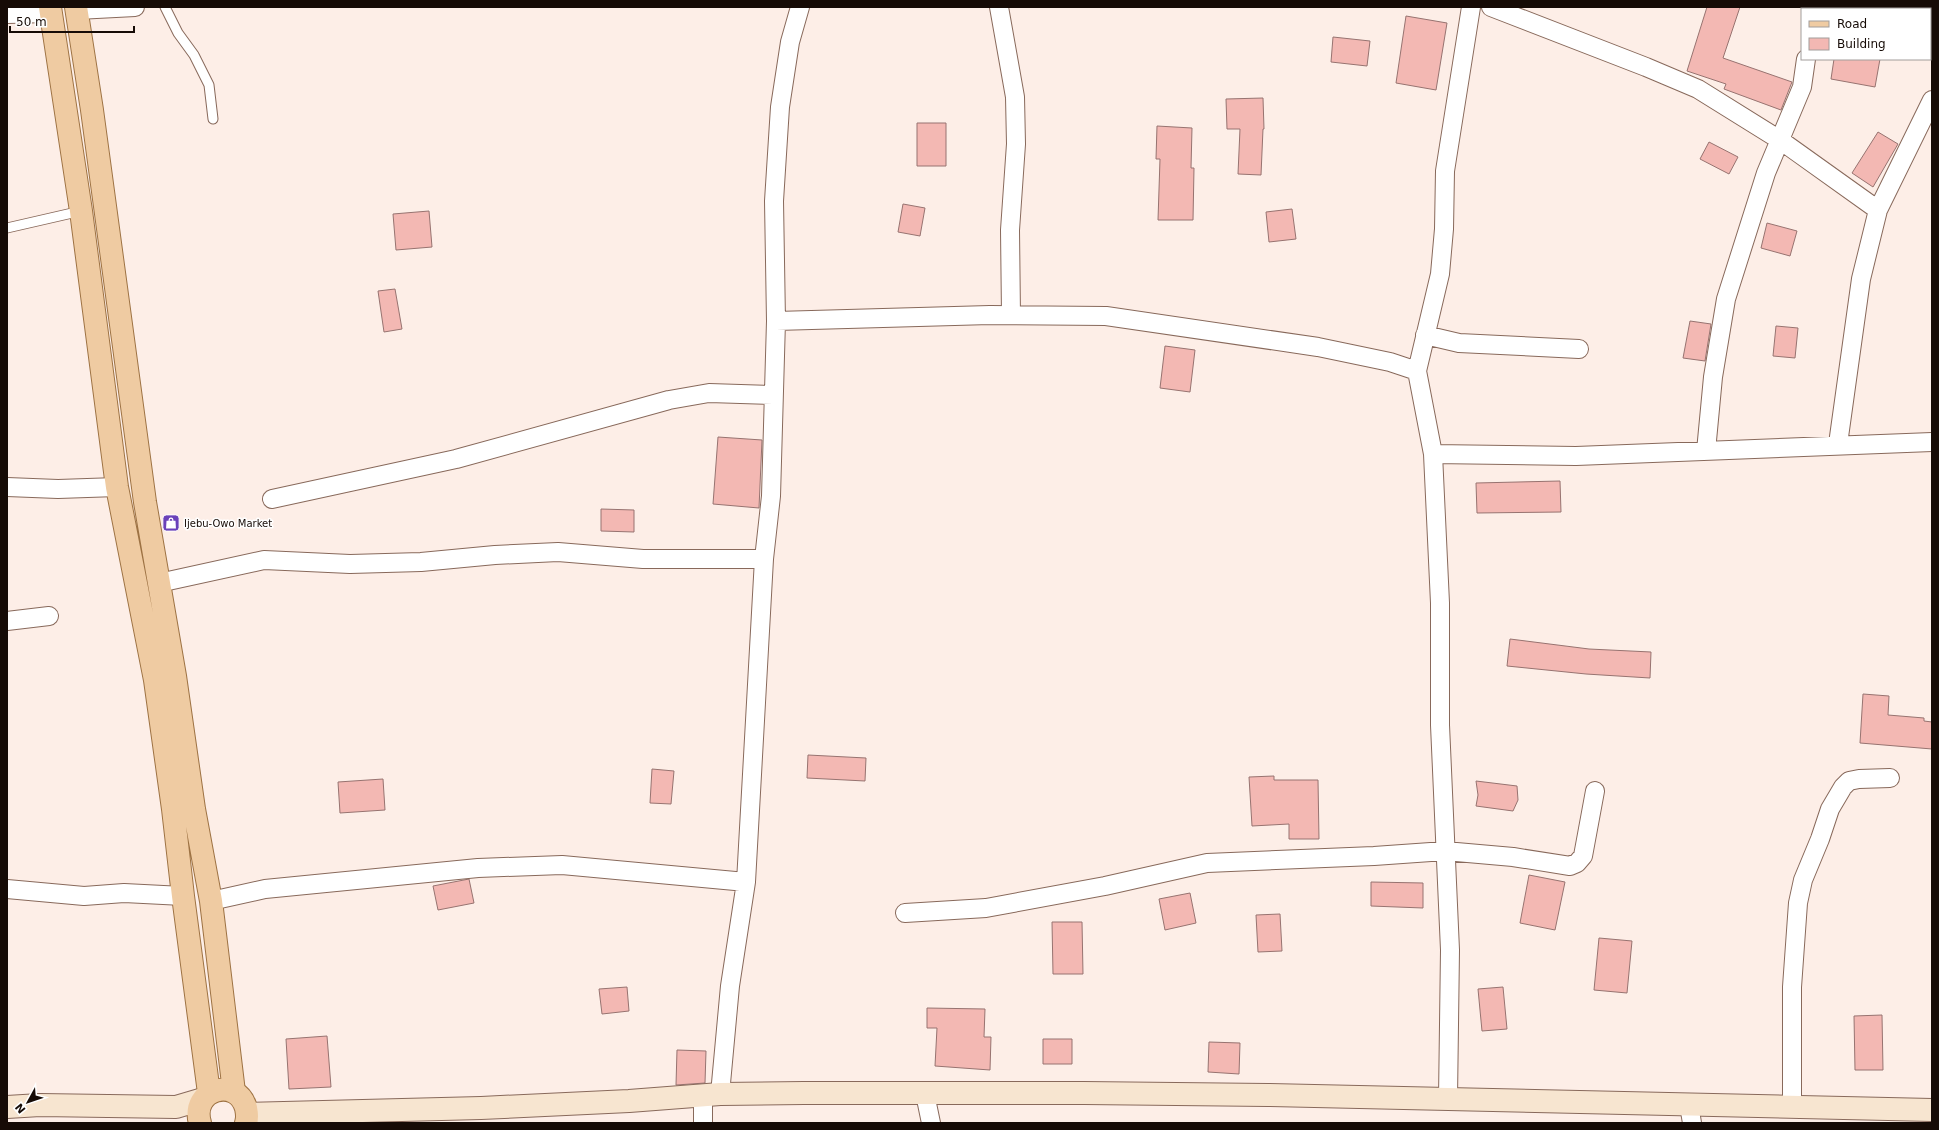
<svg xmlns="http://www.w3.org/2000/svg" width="1939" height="1130" viewBox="0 0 1939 1130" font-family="'DejaVu Sans',sans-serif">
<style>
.building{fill:#f3b8b3;stroke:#977370}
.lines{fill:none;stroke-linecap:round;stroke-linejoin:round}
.lane-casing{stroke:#88695b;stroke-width:11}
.street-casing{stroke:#88695b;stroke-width:20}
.secondary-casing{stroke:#88695b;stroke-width:24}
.primary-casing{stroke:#9d7243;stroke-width:24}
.lane{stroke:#fff;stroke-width:9}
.street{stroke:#fff;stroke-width:18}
.secondary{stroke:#f7e5d0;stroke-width:22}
.primary{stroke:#efcba2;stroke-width:22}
.labels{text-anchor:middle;stroke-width:3;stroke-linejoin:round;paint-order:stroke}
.poi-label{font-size:10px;fill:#160b06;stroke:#fff;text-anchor:start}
</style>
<rect width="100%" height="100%" fill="#fdeee7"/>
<!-- building -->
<path class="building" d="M1707,7H1740L1723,58L1792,82L1781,110L1724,89L1726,84L1687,71Z
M1406,16L1447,23L1436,90L1396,83Z
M1333,37L1370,41L1367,66L1331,62Z
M1834,59H1880L1875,87L1831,79Z
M1263,98L1264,129H1263L1261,175L1238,174L1240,129H1227L1226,99Z
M917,123H946V166H917Z
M1157,126L1192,128L1191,168H1194L1193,220H1158L1160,159H1156Z
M1878,132L1898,144L1873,187L1852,173Z
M1709,142L1738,157L1729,174L1700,159Z
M903,204L925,208L920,236L898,232Z
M1292,209L1296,239L1269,242L1266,212Z
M429,211L432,247L396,250L393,214Z
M1767,223L1797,231L1790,256L1761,248Z
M395,289L402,329L384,332L378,291Z
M1690,321L1711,324L1705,361L1683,358Z
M1776,326L1798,328L1795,358L1773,356Z
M1165,346L1195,350L1190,392L1160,388Z
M718,437L762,440L759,508L713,504Z
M1560,481L1561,512L1477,513L1476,483Z
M601,509L634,510V532L601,531Z
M1510,639L1589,649L1651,652L1650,678L1586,674L1507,666Z
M1863,694L1889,696L1888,715L1924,718V721L1932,722V749L1860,743Z
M808,755L866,758L865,781L807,778Z
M652,769L674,771L671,804L650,803Z
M1274,776V780H1318L1319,839H1289V824L1252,826L1249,777Z
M383,779L385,810L340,813L338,782Z
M1476,781L1517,786L1518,800L1513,811L1476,806L1478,795Z
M1529,875L1565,882L1555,930L1520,923Z
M469,879L474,903L438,910L433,886Z
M1371,882L1423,883V908L1371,906Z
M1190,893L1196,923L1165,930L1159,899Z
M1280,914L1282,951L1258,952L1256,915Z
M1052,922H1082L1083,974H1053Z
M1599,938L1632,941L1627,993L1594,990Z
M627,987L629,1011L602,1014L599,989Z
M1503,987L1507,1029L1482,1031L1478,989Z
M927,1008L985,1009L984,1037H991L990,1070L935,1066L937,1028H927Z
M1882,1015L1883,1070H1855L1854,1016Z
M327,1036L331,1087L289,1089L286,1039Z
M1043,1039H1072V1064H1043Z
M1209,1042L1240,1043L1239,1074L1208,1072Z
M677,1050L706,1051L705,1083L676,1085Z"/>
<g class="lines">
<!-- lane casing -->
<g class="lane-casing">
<path id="lane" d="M165,7L178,33L194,55L209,85L213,119
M7,228L81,211"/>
</g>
<!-- street casing -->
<g class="street-casing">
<path id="street" d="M999,7L1015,97L1016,144L1010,230L1011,315
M1491,7L1646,67L1698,89L1780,140L1878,210
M1813,9V7
M77,10L135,7
M7,14L51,13
M776,321L990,315L1106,316L1318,347L1390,362L1417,371
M1425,335L1459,343L1579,349
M1838,444L1861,279L1878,210L1932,100
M1706,451L1713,377L1726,299L1766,173L1802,87L1806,59
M1433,454L1576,456L1932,442
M7,487L58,489L117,487
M272,499L456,459L669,400L709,393L773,395
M159,583L264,560L350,564L421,562L495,555L558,552L643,559H764
M7,621L49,616
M7,889L84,896L124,893L183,896
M211,901L265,889L478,868L562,865L746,882
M905,913L986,908L1105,886L1207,863L1374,856L1445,851L1513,857L1570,866L1577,863L1583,856L1595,791
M720,1094L730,986L746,882L764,559L771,496L776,321L774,201L780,107L790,42L800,7
M925,1094L931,1123
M1448,1099L1450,950L1440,725V603L1433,454L1417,371L1440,274L1444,229L1445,171L1471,7
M1689,1105L1692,1123
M1792,1106V987L1798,903L1803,880L1820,839L1830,809L1843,787L1849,781L1859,779L1890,778
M703,1123V1096"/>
</g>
<!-- secondary casing -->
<g class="secondary-casing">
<path id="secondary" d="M7,1107L40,1105L176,1107L203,1099
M248,1114L481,1108L629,1101L720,1094L804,1093H1084L1268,1095L1932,1110"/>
</g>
<!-- primary casing -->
<g class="primary-casing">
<path id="primary" d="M50,7L81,211L117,487L155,680L173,809L183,896L209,1093
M76,7L92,110L145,502L175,676L194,809L211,901L234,1092
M200,1123C190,1089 237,1076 246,1108C247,1113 248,1117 246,1123"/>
</g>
<!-- lane -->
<use href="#lane" class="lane"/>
<!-- street -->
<use href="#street" class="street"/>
<!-- secondary -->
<use href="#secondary" class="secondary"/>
<!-- primary -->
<use href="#primary" class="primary"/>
</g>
<!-- icons -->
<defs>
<g id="shop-square" transform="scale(0.9)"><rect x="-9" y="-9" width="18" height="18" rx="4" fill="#6a41b9" stroke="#fff"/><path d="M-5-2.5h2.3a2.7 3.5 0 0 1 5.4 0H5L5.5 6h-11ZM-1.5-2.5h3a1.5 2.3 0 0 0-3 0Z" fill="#fff"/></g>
</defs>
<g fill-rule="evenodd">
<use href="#shop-square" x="171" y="523"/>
</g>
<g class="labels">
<!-- poi labels -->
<g class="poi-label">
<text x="184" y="527">Ijebu-Owo Market</text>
</g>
</g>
<!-- border -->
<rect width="1939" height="1130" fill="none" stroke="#160b06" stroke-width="16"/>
<!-- legend -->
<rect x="1801" y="8" width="130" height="52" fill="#ffffff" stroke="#a29d9b"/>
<rect x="1809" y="21" width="20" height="6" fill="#efcba2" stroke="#a29d9b"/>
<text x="1837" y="28" font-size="12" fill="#160b06">Road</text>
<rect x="1809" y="38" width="20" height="12" fill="#f3b8b3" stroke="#a29d9b"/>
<text x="1837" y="48" font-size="12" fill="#160b06">Building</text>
<!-- north arrow -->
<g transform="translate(28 1102) rotate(230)" stroke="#ffffff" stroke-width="3" paint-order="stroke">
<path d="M0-3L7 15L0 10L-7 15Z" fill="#160b06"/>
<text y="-6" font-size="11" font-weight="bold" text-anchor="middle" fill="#160b06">N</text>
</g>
<!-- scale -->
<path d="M10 26v6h124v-6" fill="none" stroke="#160b06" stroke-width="2"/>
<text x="16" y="26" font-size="12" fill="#160b06" stroke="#ffffff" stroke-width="3" paint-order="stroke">50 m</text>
</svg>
